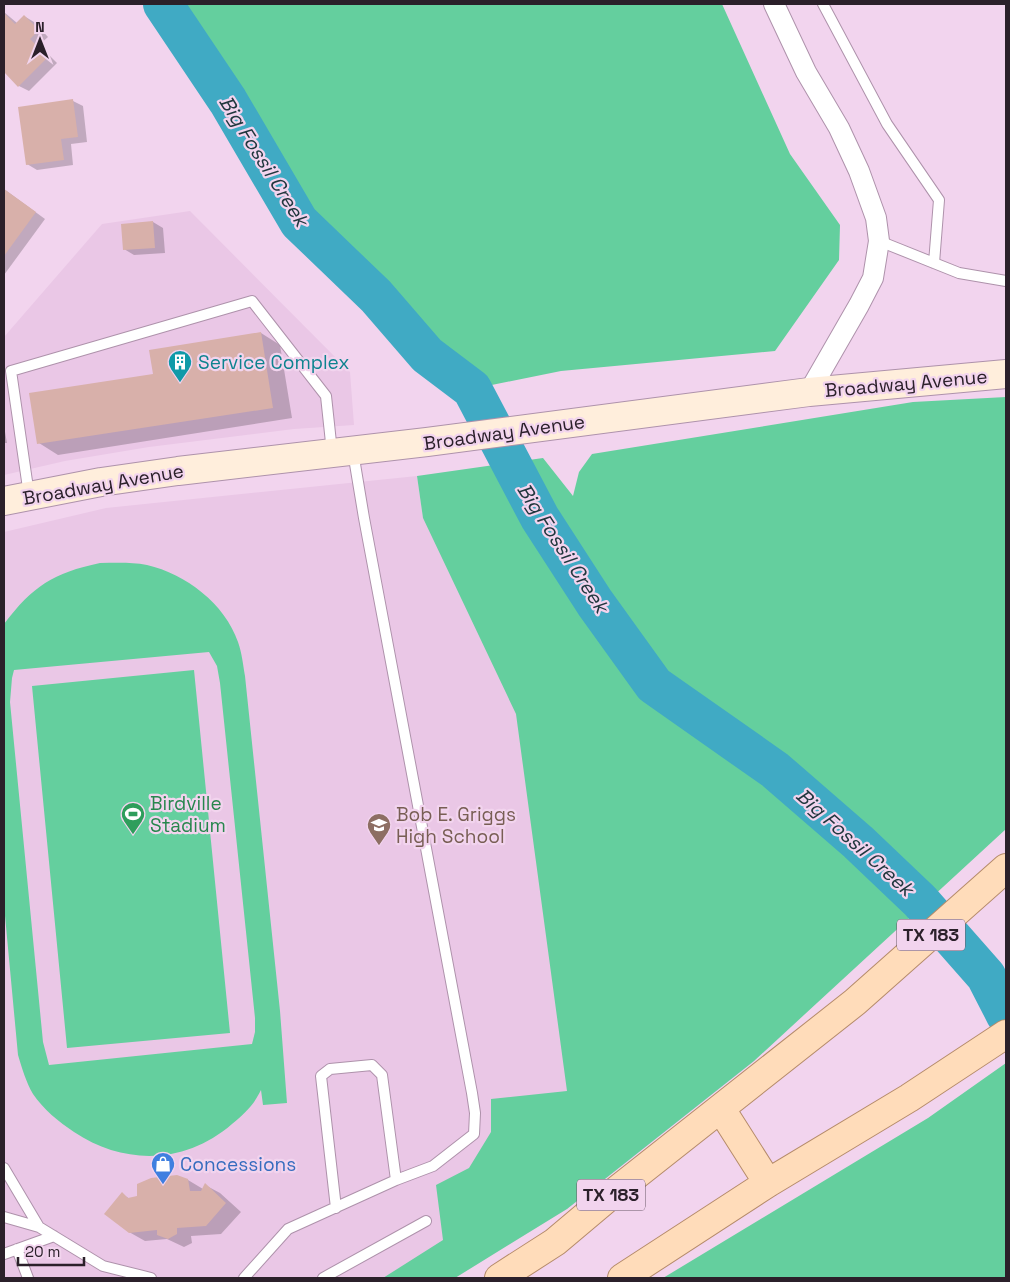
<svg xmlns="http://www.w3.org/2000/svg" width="1010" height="1282" viewBox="0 0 1010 1282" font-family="'Space Grotesk',sans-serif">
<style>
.built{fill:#eac7e6}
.green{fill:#64cf9e;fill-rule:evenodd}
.shadow{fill:#0003}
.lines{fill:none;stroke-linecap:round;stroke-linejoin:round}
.river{stroke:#40aac4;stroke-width:40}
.building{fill:#d8b0aa}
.lane-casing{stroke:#ae92ab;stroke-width:12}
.street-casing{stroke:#ae92ab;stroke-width:22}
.secondary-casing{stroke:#ae92ab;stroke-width:30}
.primary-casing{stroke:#b58b6a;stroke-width:30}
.lane{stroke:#fff;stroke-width:10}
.street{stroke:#fff;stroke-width:20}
.secondary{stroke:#ffeedc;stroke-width:28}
.primary{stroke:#ffdcba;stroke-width:28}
.labels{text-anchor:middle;stroke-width:4.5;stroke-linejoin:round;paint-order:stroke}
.shield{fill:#f2d4ee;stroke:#675665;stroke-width:1}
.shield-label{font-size:18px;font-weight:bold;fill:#2b202a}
.culture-label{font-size:19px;fill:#0d838f;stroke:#f2d4ee;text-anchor:start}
.street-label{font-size:19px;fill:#2b202a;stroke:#f2d4ee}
.leisure-label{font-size:19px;fill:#27864d;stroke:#f2d4ee;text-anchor:start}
.education-label{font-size:19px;fill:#785e54;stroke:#f2d4ee;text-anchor:start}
.shop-label{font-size:19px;fill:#366cbe;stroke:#f2d4ee;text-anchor:start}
.water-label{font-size:20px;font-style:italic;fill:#20373e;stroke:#f2d4ee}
</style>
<rect width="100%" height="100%" fill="#f2d4ee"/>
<!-- built -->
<path class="built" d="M190,211L350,372L354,425L294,429L149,447L65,461L4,475V337L102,224Z
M417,476L423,518L754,1061L567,1209L455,1278H4V532L106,508Z"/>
<!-- green -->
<path class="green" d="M163,4H722L790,154L840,225L839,260L775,351L561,371L472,389L299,222L228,101Z
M1006,397V829L754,1061L567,1209L455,1278H383L443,1240L436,1185L469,1168L491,1132V1099L567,1091L516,714L423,518L417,476L543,458L573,496L579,472L592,454L913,402Z
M100,563C116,563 131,562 147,565C186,574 225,604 238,642C242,653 243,665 245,676L280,1011L287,1103L263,1105L261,1090C253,1106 245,1113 232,1124C186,1164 125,1166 74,1132C59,1122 43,1109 33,1094C26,1082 22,1068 18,1055L4,905V624C33,586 53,573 100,563ZM209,652L217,666L220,683L255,1018V1032L252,1044L49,1065L43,1042L10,702L12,678L14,670Z
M194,670L230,1033L67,1048L32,686Z
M1006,1063V1278H663L928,1118Z"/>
<!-- shadow -->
<path class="shadow" d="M4,12L17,23L24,16L34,22L48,37L39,45L57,63L29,91L19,86L4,70Z
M73,101L83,106L87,142L71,144L73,165L37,170L27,164Z
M4,189L45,219L4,275Z
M153,222L163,228L165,253L134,255L124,249Z
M261,333L280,345L292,418L58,455L39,443L154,375Z
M4,426L7,443H4Z
M188,1180L203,1189L205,1185L220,1193L241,1212L221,1234L191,1236L192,1243L184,1247L167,1239L145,1241L129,1232L122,1194L130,1199Z"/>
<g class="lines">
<!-- river -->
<path class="river" d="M163,4L228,101L299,222L376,296L427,355L472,389L540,518L595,603L654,685L775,770L858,842L920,901L986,976L1006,1015"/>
</g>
<!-- building -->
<path class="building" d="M4,13L15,24L24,15L39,30L30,39L48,57L18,87L4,72Z
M73,99L78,137L61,139L64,160L26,165L18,107Z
M4,189L36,212L4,256Z
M153,221L155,248L123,250L121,224Z
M261,332L273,408L37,444L29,393L153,374L149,350Z
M177,1175L188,1179L190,1191H201L205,1183L226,1203L206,1226L177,1228V1234L168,1239L157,1235V1230L129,1233L104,1214L122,1192L128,1198L137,1196V1184L151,1178Z"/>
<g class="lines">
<!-- lane casing -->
<g class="lane-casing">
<path id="lane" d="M823,4L887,124L939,200L934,263
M879,241L959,273L1006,281
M29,495L11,371L252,301L326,396L332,452
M4,1168L39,1227
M336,1208L321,1076L330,1069L372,1065L382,1075L396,1180
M4,1217L39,1227L103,1266L151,1278
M17,1249L28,1278
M4,1254L54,1236
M244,1278L288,1229L396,1180L433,1166L474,1134L475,1113L472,1093L364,518L353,452
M323,1278L426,1221"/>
</g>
<!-- street casing -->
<g class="street-casing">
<path id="street" d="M774,4L806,72L839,128L859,171L876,218L879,241L873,278L859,305L809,392"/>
</g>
<!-- secondary casing -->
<g class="secondary-casing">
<path id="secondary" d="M4,501L101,482L178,471L427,442L809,392L1006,374"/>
</g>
<!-- primary casing -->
<g class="primary-casing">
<path id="primary" d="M721,1109L768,1183
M499,1278L555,1242L612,1194L855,1002L1006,868
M622,1278L768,1183L909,1098L1006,1034"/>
</g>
<!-- lane -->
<use href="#lane" class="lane"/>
<!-- street -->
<use href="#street" class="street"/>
<!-- secondary -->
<use href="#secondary" class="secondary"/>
<!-- primary -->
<use href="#primary" class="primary"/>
</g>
<!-- icons -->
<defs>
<g id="building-pin" transform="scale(1.25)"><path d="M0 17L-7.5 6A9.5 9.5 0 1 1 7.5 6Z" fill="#0f9aa8" stroke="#f2d4ee"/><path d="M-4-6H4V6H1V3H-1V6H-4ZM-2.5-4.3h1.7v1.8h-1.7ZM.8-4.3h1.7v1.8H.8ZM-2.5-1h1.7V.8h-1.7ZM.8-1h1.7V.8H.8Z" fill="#fff"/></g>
<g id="stadium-pin" transform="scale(1.25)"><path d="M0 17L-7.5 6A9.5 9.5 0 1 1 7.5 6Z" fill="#2e9e5b" stroke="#f2d4ee"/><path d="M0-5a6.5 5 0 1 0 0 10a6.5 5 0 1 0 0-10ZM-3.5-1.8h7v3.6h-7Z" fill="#fff"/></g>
<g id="school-pin" transform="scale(1.25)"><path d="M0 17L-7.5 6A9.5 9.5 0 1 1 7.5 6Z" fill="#8d6e63" stroke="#f2d4ee"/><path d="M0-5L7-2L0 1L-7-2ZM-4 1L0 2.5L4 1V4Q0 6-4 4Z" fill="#fff"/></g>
<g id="shop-pin" transform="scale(1.25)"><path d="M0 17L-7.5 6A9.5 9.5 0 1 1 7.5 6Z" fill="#3f7fe0" stroke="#f2d4ee"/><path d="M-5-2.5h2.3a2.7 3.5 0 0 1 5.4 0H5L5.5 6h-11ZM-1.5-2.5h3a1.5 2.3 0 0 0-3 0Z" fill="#fff"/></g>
</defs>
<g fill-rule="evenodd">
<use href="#building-pin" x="180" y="362"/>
<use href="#stadium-pin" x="133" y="814"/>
<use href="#school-pin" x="379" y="825"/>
<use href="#shop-pin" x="163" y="1164"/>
</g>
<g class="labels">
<!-- shield labels -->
<g class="shield">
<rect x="897" y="919.5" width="68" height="31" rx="4"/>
<rect x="577" y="1179.5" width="68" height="31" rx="4"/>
</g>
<g class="shield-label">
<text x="931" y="941">TX 183</text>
<text x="611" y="1201">TX 183</text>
</g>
<!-- culture labels -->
<g class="culture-label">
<text x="198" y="369">Service Complex</text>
</g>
<!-- street labels -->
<g class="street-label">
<text transform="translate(906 383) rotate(-5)" y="7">Broadway Avenue</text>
<text transform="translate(504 432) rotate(-8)" y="7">Broadway Avenue</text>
<text transform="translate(103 484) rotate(-10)" y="7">Broadway Avenue</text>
</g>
<!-- leisure labels -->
<g class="leisure-label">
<text x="150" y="810">Birdville<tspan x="150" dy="22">Stadium</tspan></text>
</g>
<!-- education labels -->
<g class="education-label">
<text x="396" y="821">Bob E. Griggs<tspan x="396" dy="22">High School</tspan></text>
</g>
<!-- shop labels -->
<g class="shop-label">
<text x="180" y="1171">Concessions</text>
</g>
<!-- water labels -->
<g class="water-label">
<text transform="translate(264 161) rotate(58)" y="7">Big Fossil Creek</text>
<text transform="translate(563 548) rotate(57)" y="7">Big Fossil Creek</text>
<text transform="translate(855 842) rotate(42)" y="7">Big Fossil Creek</text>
</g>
</g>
<!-- border -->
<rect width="1010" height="1282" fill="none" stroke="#2b202a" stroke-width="10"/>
<!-- north arrow -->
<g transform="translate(40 40)" stroke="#f2d4ee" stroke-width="4" paint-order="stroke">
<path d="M0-4L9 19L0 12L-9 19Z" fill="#2b202a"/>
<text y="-8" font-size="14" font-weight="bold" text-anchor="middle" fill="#2b202a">N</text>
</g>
<!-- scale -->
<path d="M18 1257v8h66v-8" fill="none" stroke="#2b202a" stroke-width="2.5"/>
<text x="25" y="1257" font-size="15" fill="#2b202a" stroke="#f2d4ee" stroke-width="4" paint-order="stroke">20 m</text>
</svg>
